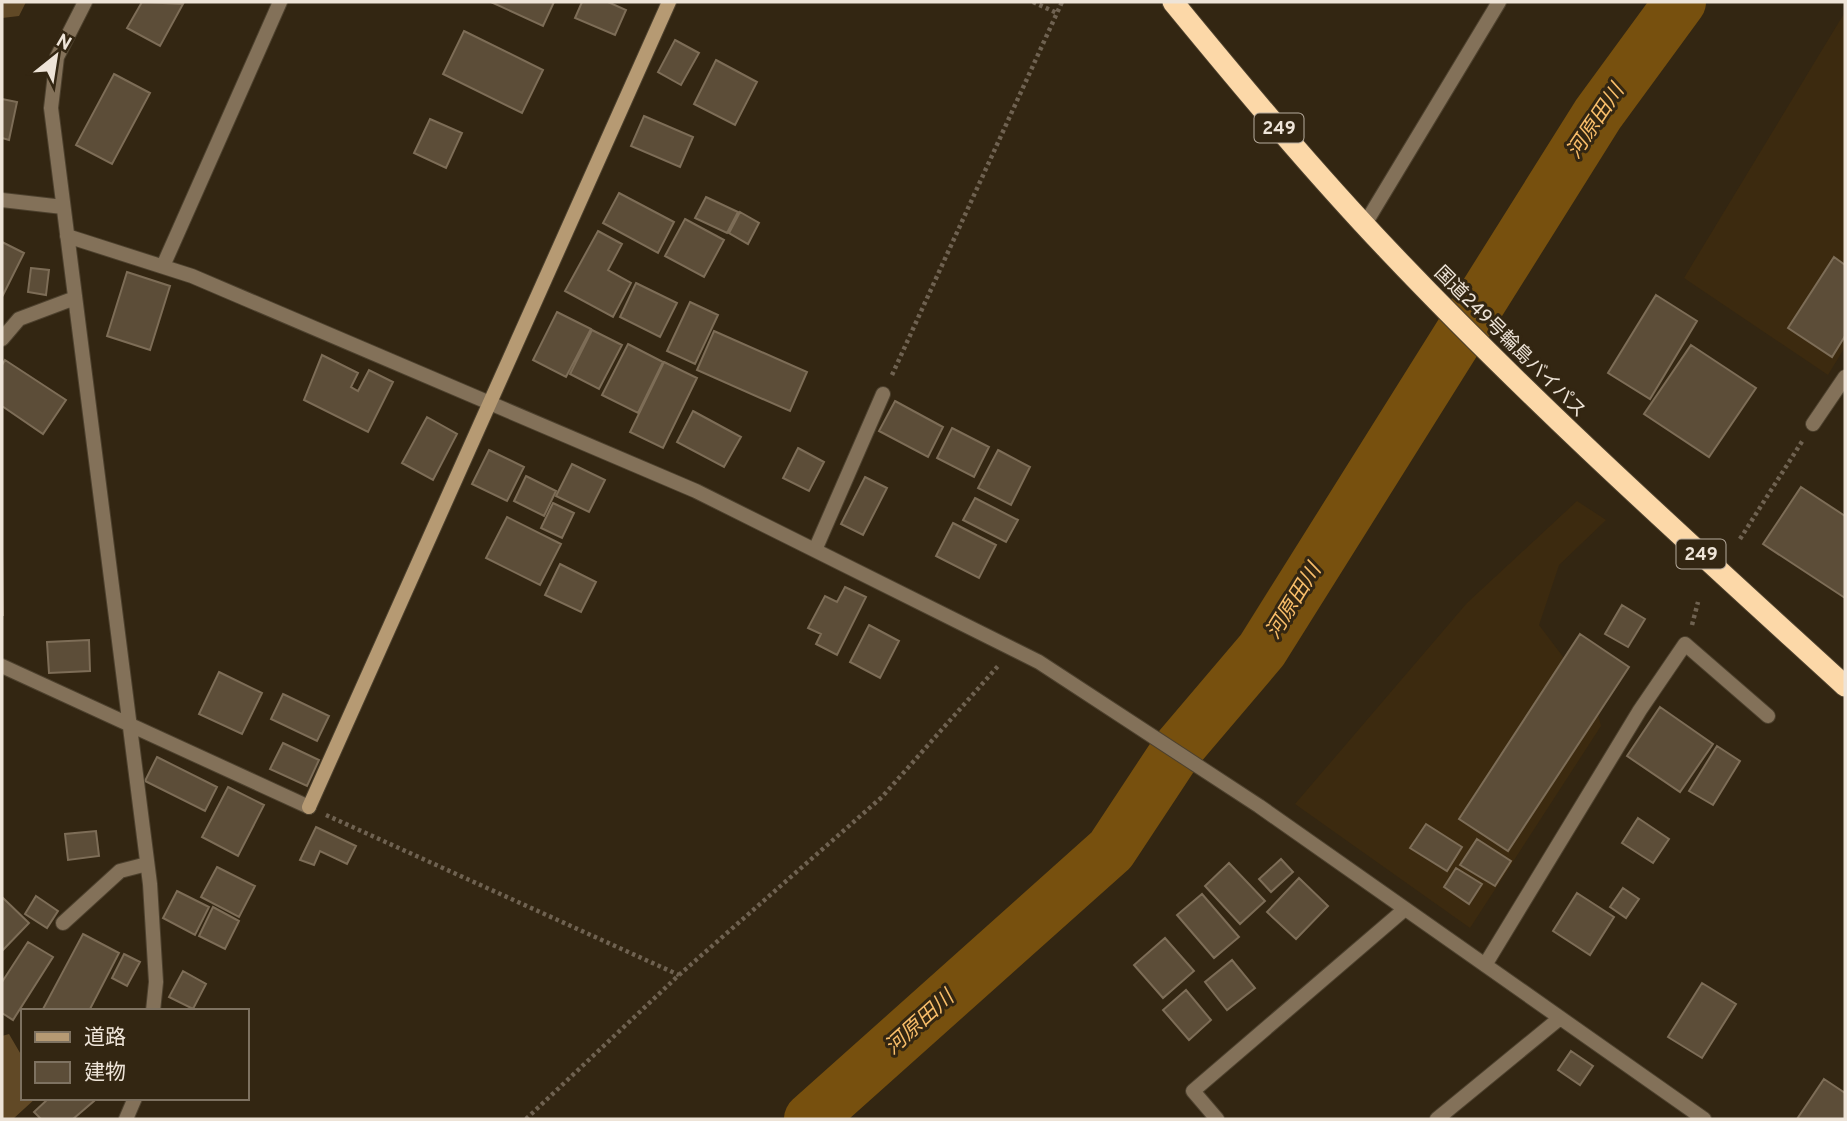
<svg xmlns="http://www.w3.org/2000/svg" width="1847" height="1121" viewBox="0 0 1847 1121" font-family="Overpass,'Noto Sans JP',sans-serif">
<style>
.built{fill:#3c2a0f}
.green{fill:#614926}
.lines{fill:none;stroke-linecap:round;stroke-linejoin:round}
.river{stroke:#77500e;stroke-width:52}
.building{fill:#5c4d38;stroke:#7d6d57;stroke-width:2}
.street-casing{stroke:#4d412e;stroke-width:16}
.secondary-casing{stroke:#4d412e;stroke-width:16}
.highway-casing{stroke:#4d412e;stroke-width:23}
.path{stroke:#6f6251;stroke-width:4.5;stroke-dasharray:3.5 3.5;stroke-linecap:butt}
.street{stroke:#837159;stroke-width:14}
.secondary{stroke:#b69a73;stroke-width:14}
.highway{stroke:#fcd8a8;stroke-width:21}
.labels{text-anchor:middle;stroke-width:6;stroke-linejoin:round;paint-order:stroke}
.shield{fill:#332612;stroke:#b6ab9d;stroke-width:2}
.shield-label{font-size:18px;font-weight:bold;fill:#eee4d8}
.street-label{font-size:19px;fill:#eee4d8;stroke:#332612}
.water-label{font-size:21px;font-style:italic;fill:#f8bd69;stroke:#332612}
</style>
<rect width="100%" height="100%" fill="#332612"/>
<!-- built -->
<path class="built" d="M1845,12V347L1828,375L1684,278Z
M1577,501L1606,520L1559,565L1539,625L1594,698L1601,726L1470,928L1295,804L1467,603Z"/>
<!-- green -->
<path class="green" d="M2,2H26L19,16L2,18Z
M9,1034L23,1058V1098H36L13,1119H2V1036Z"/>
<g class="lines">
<!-- river -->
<path class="river" d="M810,1119L1111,850L1177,750L1262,650L1598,114L1680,2"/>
</g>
<!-- building -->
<path class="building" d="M142,2L183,4L160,46L127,28Z
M491,2H554L543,26Z
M582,2H608L626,10L615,35L575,18Z
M464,31L543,70L522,113L443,74Z
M675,40L699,53L681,85L658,72Z
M716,60L757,82L735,125L694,104Z
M114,74L150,93L112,164L76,145Z
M2,99L17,102L9,140L2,138Z
M644,116L693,137L680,167L631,146Z
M430,119L462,133L446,168L414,153Z
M619,193L674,222L658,253L603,223Z
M706,197L738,212L727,233L695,218Z
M740,212L759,223L748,244L729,233Z
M685,219L724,240L704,277L665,256Z
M598,231L622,244L608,270L631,283L613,317L565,291Z
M2,242L24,253L3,295L2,294Z
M1834,257L1845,265V336L1832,357L1788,328Z
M31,268L49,270L46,295L28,292Z
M127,272L170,286L150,350L107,336Z
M636,283L677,303L660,337L620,317Z
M1656,295L1697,321L1650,399L1608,373Z
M690,302L718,315L695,364L667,351Z
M557,312L591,329L566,377L533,360Z
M592,330L622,345L599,389L570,374Z
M714,331L807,372L790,411L697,370Z
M628,344L663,362L638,413L602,395Z
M1691,345L1756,388L1709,457L1644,414Z
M322,355L358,373L351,387L358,391L369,370L393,382L368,432L304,400Z
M5,360L66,400L43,434L2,406V365Z
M664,362L697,378L663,448L630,432Z
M895,401L943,427L928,457L879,431Z
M693,411L741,437L724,467L677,442Z
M427,417L457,434L433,480L402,463Z
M952,428L989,447L974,477L937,458Z
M798,448L824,462L809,491L783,478Z
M489,450L524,467L507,501L472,484Z
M998,450L1030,467L1011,505L978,488Z
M572,464L605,480L589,512L556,496Z
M526,476L556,491L544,516L514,501Z
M865,477L887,488L863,535L841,524Z
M1801,487L1845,516V598L1763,544Z
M975,498L1018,520L1006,542L963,520Z
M553,503L574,513L562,538L541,528Z
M507,517L561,544L540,585L486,558Z
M953,523L996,545L979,578L936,556Z
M2,551L3,615H2Z
M560,564L596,582L581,612L545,595Z
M845,587L866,597L837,655L816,644L821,634L808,628L825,596L837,602Z
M1622,605L1645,619L1628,647L1605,634Z
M869,625L899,641L880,678L850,662Z
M1580,634L1629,667L1508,851L1459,819Z
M89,640L90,671L49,673L47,642Z
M219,672L262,693L242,734L199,714Z
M283,694L329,716L317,741L271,719Z
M1660,707L1713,744L1680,792L1627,756Z
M283,743L319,760L307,786L270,769Z
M1717,746L1740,761L1713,805L1689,791Z
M157,757L217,787L205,811L145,781Z
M228,787L264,805L238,856L202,837Z
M1638,818L1669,839L1653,863L1622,843Z
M1426,824L1462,847L1447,871L1410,848Z
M316,827L356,846L347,864L320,851L314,865L300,860Z
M96,831L99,856L68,860L65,834Z
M1477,839L1511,861L1495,886L1460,865Z
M1281,859L1293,872L1271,892L1259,879Z
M1229,863L1265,901L1240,924L1205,886Z
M217,867L255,886L239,917L201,897Z
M1456,868L1482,884L1469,904L1444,887Z
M1299,878L1328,906L1296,939L1267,912Z
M1623,888L1639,899L1626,918L1610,907Z
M177,891L209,907L195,935L163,918Z
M1577,893L1614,917L1590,955L1553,931Z
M1202,894L1239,937L1214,958L1177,915Z
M36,896L58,911L47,928L25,914Z
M2,897L29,923L2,951Z
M213,907L239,921L225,949L199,936Z
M83,934L119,953L89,1011H47L43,1009Z
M1165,938L1194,971L1163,998L1134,965Z
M28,942L53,957L13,1020L2,1013V982Z
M124,954L140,962L127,986L112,978Z
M1232,960L1255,988L1227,1010L1205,982Z
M183,971L206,984L193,1009L169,997Z
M1702,983L1736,1004L1702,1058L1668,1037Z
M1186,990L1211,1020L1189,1040L1163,1010Z
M1571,1051L1593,1066L1580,1085L1558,1070Z
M1824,1079L1845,1093V1119H1797Z
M49,1098H92L94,1101L73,1119H41L34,1112Z"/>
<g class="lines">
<!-- street casing -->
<g class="street-casing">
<path id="street" d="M85,2L57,57L51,108L150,884L156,982L153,1011
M2,200L63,207
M1365,224L1499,2
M67,236L192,276L696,491L1039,662L1259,806L1704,1119
M163,266L280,2
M2,339L19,319L75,298
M1813,424L1845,377
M815,550L883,394
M2,666L309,807
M63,923L120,871L147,864
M1485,965L1640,710L1685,644L1768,716
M126,1119L135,1098
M1217,1119L1193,1091L1405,909
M1437,1119L1560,1018"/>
</g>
<!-- secondary casing -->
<g class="secondary-casing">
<path id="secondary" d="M309,807L669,2"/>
</g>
<!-- highway casing -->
<g class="highway-casing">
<path id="highway" d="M1173,2C1242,86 1313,171 1388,250C1533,403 1690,544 1845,686"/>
</g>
<!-- path -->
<path class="path" d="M1033,2L1057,13
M892,375L1062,2
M1740,539L1803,440
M1692,625L1698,602
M326,815L679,975
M526,1119L679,975L882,797L999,665"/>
<!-- street -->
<use href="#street" class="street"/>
<!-- secondary -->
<use href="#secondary" class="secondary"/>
<!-- highway -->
<use href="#highway" class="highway"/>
</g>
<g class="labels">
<!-- shield labels -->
<g class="shield">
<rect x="1254.5" y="113.5" width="49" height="29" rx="5"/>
<rect x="1676.5" y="539.5" width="49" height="29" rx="5"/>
</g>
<g class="shield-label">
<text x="1279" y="134">249</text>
<text x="1701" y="560">249</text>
</g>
<!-- street labels -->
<g class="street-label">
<text transform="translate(1511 341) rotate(45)" y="7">国道249号輪島バイパス</text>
</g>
<!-- water labels -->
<g class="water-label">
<text transform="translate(1595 121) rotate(-56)" y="7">河原田川</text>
<text transform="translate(1293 601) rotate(-58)" y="7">河原田川</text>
<text transform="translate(919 1022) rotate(-42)" y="7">河原田川</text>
</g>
</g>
<!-- border -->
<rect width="1847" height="1121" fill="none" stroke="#eee4d8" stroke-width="7"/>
<!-- legend -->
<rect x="21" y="1009" width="228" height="91" fill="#332612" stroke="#7e7261" stroke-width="2"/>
<rect x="35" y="1032" width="35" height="10" fill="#b69a73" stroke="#7e7261" stroke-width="2"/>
<text x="84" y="1044" font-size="21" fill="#eee4d8">道路</text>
<rect x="35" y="1062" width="35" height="21" fill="#5c4d38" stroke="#7e7261" stroke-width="2"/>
<text x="84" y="1079" font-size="21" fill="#eee4d8">建物</text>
<!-- north arrow -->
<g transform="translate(56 56) rotate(30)" stroke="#332612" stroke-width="5" paint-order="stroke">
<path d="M0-5L12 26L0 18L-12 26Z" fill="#eee4d8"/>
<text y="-10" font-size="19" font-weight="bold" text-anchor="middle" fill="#eee4d8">N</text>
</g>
</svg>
